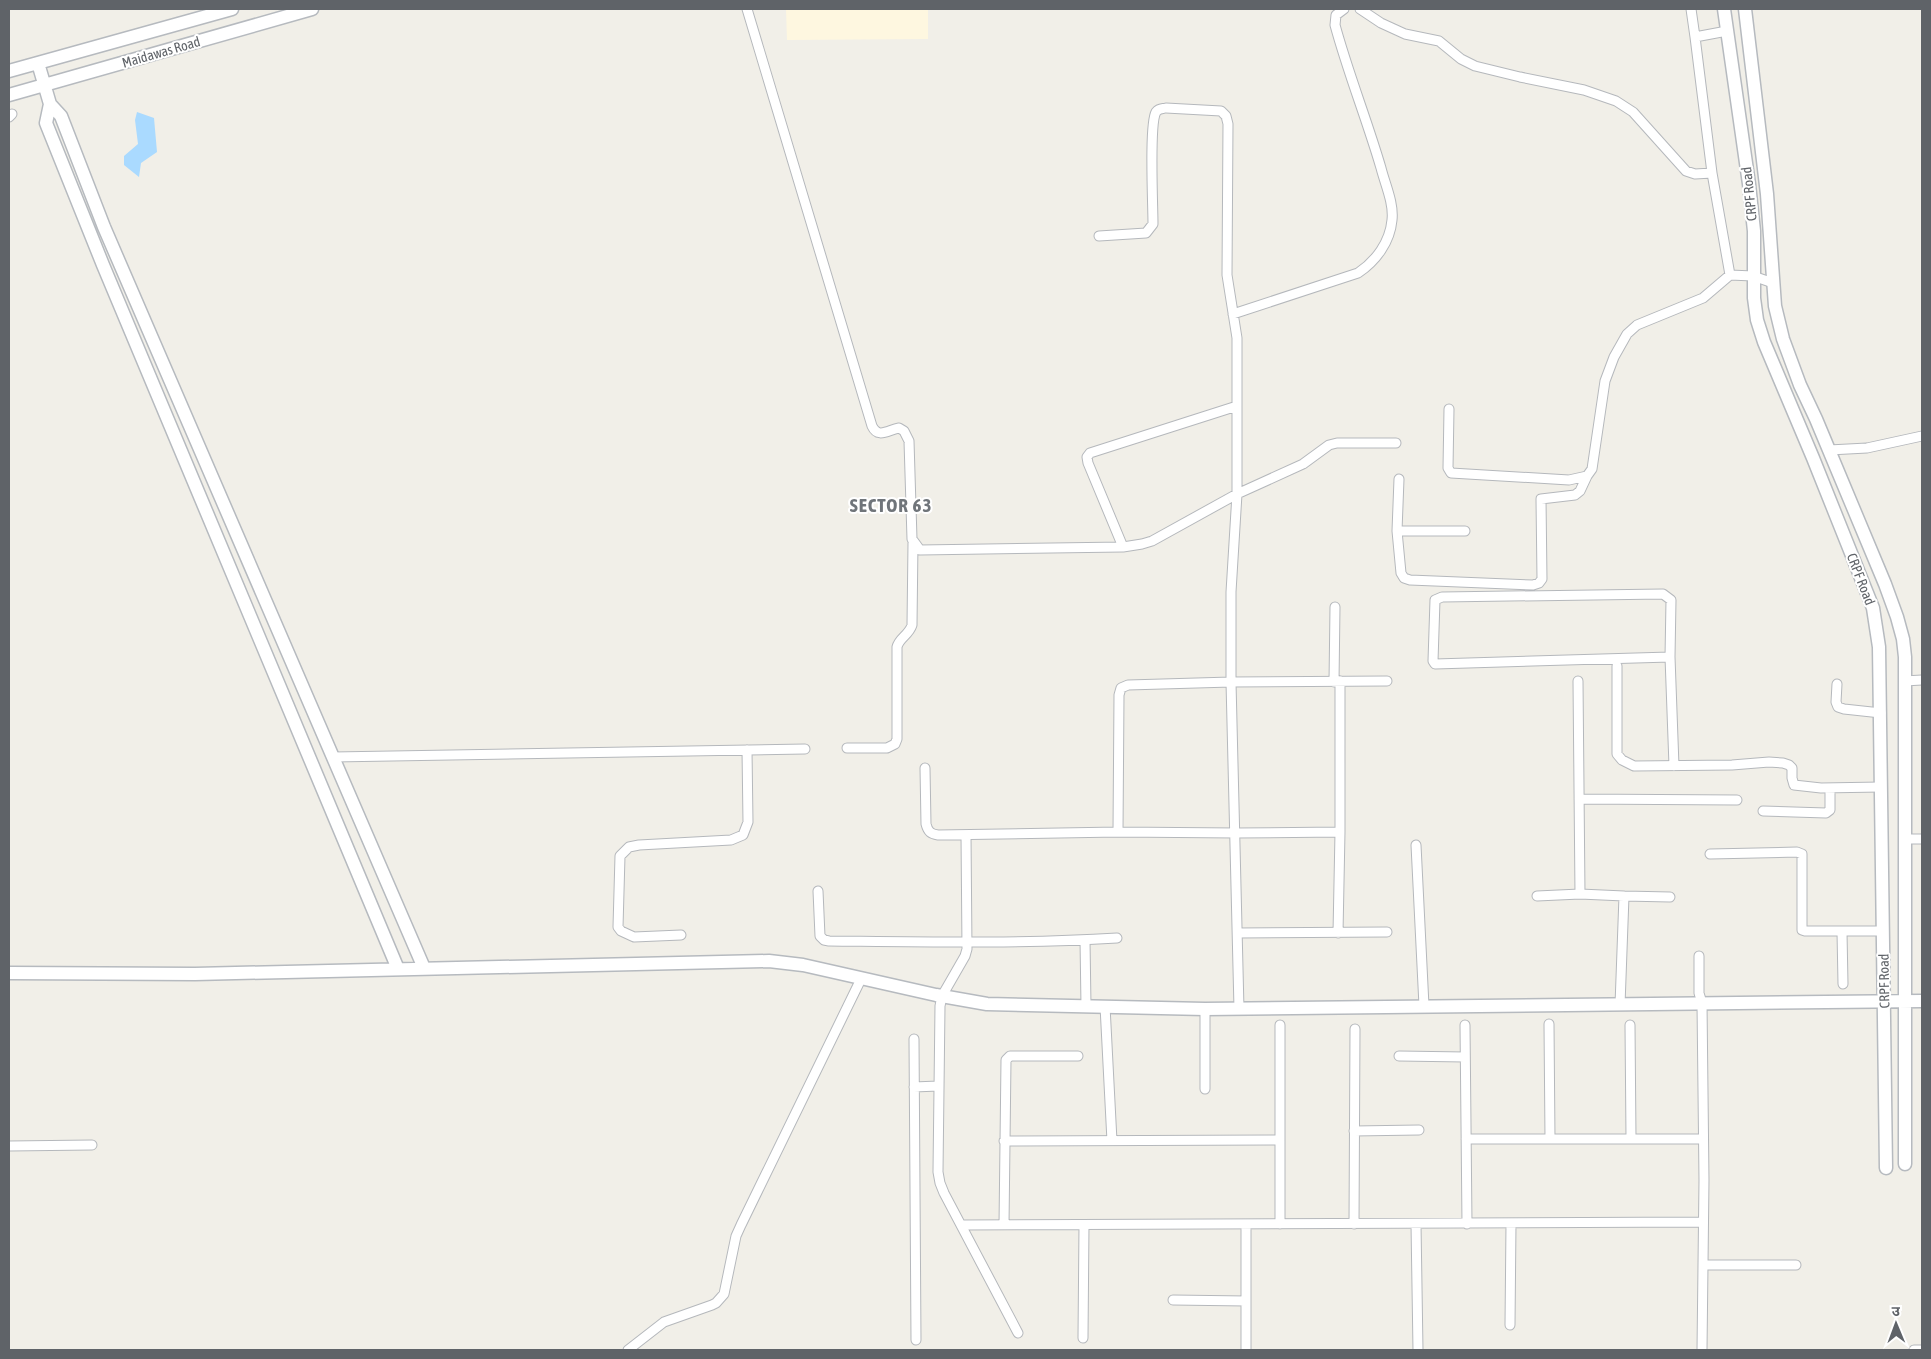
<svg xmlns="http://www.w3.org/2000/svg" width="1931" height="1359" viewBox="0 0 1931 1359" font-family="'Asap Condensed','Noto Sans Devanagari',sans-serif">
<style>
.commercial{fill:#fef7e0}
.water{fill:#aadaff}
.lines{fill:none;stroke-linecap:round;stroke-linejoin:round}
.street-casing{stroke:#b5b8bc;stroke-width:11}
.secondary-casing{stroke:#b6babf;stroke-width:15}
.street{stroke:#fff;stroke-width:9}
.secondary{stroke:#fff;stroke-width:12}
.labels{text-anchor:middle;stroke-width:4;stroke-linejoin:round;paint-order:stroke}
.street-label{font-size:14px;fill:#5f6368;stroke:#fff}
.district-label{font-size:19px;font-weight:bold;letter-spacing:1px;fill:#70757a;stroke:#fff}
</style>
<rect width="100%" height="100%" fill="#f1efe8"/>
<!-- commercial -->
<path class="commercial" d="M786,9H928V39L787,40Z"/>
<!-- water -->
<path class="water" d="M137,112L154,118L157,152L141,163L139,177L124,165V156L138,144L135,120Z"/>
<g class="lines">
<!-- street casing -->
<g class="street-casing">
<path id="street" d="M747,9L872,426C878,439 888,430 899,428L904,431L909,441L912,539L920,550L1123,547L1142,544L1152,541L1237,494L1303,464L1329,445L1337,443H1396
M1360,9L1381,23L1405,34L1439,41L1461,59L1475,66L1520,77L1584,90L1616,101L1633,112L1686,171L1695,174L1712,173L1695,37L1727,31
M1691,9L1695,37
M9,117L12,114
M1712,173L1730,275
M1099,236L1146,233L1153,224C1153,205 1149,124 1156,112C1159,108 1162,109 1166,108L1221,111L1226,116L1228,124L1227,275L1237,338V494L1231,592V682L1239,1009
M1233,314L1358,273C1376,261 1390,242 1392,220C1394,203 1385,184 1381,168C1367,120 1348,73 1335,25L1336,15L1344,9
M1449,409L1448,468L1451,473L1569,480L1587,476L1592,469L1605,381L1614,357L1627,334L1637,325L1703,298L1730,275L1753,276L1773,283
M1829,450L1867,448L1922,436
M1399,479L1397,531L1401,573L1404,578L1410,580L1533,585L1539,583L1542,579L1541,499L1575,495L1580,491L1587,476
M1397,531H1465
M1123,547L1088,463L1087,457L1090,453L1237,406
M1670,657L1435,664L1433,661L1435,600L1442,597L1663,594L1671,600L1670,657L1674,766
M1617,666V754L1622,760L1634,766L1732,765L1769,762L1783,763L1789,765L1792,768V778L1794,785L1821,788L1881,787
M1578,681L1580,894L1624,896L1620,1005
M1904,681L1922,680
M1334,682L1335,607
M1837,684L1836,702L1838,707L1844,709L1881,713
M847,748H887L895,744L897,739V647C899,638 909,635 912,625L913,543
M333,757L805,749
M925,768L926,824C928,832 931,834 938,835L1118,832L1236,833L1340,832
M1579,799L1737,800
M1763,811L1826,813L1830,810V788
M1118,832L1119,695L1121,688L1128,685L1231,682L1387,681
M966,835L967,949L965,956L942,996L940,1006L938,1172L940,1183L944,1193L1018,1333
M1905,839H1922
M1416,845L1424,1006
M1710,854L1797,852L1802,854V930L1805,931H1883
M818,891L820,936L824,940L829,941C925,942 1021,944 1117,938
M1537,896L1580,894
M1624,896L1670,897
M1842,932L1843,984
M1238,933L1387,932
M1338,933L1340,832V681
M681,935L634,937L621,931L618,927L620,856L629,847L639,845L731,840L743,835L748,822L747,750
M1085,940L1086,1006
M1699,956V993L1702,1003L1704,1180L1702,1350
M1105,1006L1112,1141
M1205,1009V1089
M1549,1024L1550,1139
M1280,1025V1224
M1465,1025L1467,1224
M1630,1025L1631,1138
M914,1039L916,1340
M1399,1056L1465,1057
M914,1087L938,1086
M1354,1131L1419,1130
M1466,1139H1703
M1004,1141L1280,1140
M9,1146L92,1145
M1246,1224V1350
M1354,1224L1355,1029
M1416,1224L1418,1350
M962,1225L1703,1222
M1004,1225L1006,1060L1010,1056H1078
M1703,1265H1796
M1173,1300L1246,1301
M1510,1325L1511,1224
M1083,1338L1084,1225
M628,1350L664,1322L712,1305L716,1303L724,1294L736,1236L741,1225L861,979
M1914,1350H1922"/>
</g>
<!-- secondary casing -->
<g class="secondary-casing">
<path id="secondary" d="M1724,9L1749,184L1754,231V298L1757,320L1764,342L1813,458L1873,608L1879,647L1886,1168
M1745,9L1767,194L1775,306L1783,339L1800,385L1816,419L1885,584L1897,617L1903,639L1905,657V1164
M38,63L50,104L61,116L104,227L424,968
M9,71L232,9
M9,95L312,9
M50,104L46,123L103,265L398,969
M9,973L195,974L769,961L803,965L936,995L987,1004L1205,1009L1922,1001"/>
</g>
<!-- street -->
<use href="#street" class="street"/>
<!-- secondary -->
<use href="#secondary" class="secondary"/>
</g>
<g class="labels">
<!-- street labels -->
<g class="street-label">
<text transform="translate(161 52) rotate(-16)" y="5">Maidawas Road</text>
<text transform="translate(1749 194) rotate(-96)" y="5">CRPF Road</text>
<text transform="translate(1861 579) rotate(69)" y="5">CRPF Road</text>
<text transform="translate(1884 981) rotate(-91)" y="5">CRPF Road</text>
</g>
<!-- district labels -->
<g class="district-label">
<text x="891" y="512">SECTOR 63</text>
</g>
</g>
<!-- border -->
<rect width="1931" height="1359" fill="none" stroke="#5f6368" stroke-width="20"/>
<!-- north arrow -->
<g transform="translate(1896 1324) rotate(359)" stroke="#ffffff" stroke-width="4" paint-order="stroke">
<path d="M0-4L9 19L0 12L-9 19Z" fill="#5f6368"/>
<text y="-8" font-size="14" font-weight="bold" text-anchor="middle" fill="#5f6368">उ</text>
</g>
</svg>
